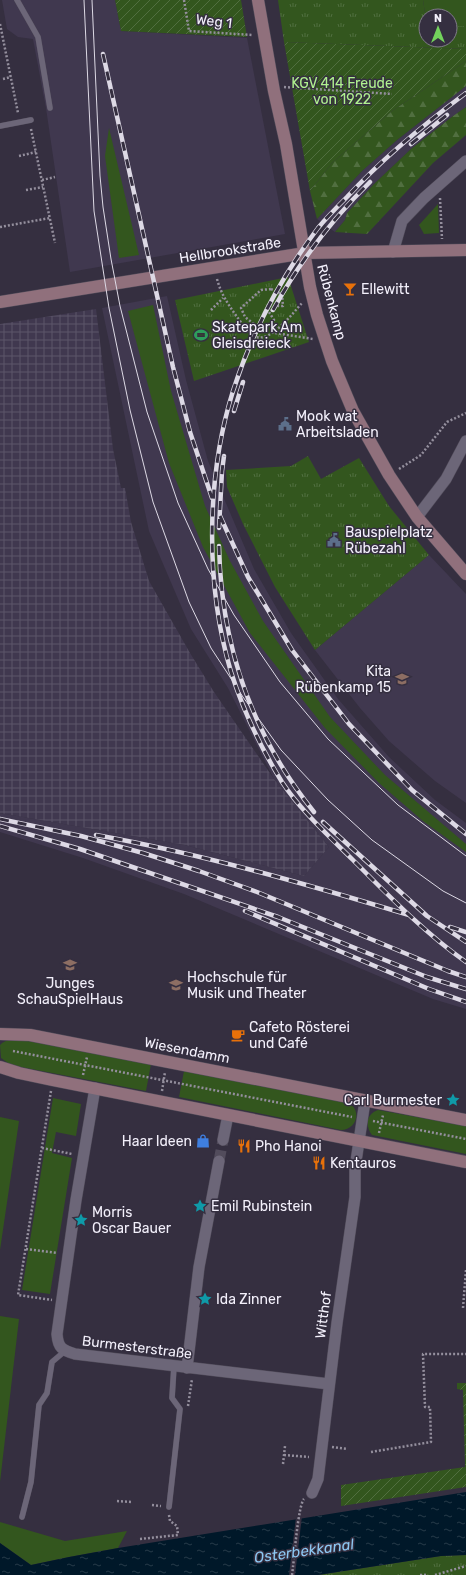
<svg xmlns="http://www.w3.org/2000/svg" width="466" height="1575" viewBox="0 0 466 1575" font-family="Rubik,sans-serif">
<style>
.built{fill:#40384f}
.industrial{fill:url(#industrial-grid)}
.grass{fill:#33561e}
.forest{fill:url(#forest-firs)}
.park{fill:url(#park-tufts)}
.garden{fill:url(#garden-furrows)}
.water{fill:url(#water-ripples)}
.pier{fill:#352f40}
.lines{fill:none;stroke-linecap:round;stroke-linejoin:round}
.street-tunnel{stroke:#524c5c;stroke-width:11;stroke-dasharray:11 5.5;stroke-linecap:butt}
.lane-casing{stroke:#504b59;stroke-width:6}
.street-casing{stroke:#504b59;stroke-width:12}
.secondary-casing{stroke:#504b59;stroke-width:13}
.path{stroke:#948f9d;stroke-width:2.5;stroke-dasharray:2 2;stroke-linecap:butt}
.lane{stroke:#6c6678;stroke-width:5.5}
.street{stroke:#6c6678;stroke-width:11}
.secondary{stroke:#90707c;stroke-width:12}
.tram{stroke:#ddd9e5;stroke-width:1}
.rail-casing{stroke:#ddd9e5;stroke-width:4.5}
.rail{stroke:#352f40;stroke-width:3;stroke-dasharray:9;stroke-linecap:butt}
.labels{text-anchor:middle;stroke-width:3;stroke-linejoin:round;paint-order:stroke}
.street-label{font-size:14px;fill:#f3f0fb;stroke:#352f40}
.park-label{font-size:14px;fill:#b0f18f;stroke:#352f40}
.poi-label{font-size:14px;fill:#f3f0fb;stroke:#352f40;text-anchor:start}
.water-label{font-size:15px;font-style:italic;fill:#8dc8f3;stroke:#352f40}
</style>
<defs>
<pattern id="industrial-grid" width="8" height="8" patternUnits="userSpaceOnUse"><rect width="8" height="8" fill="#40384f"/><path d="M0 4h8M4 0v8" fill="none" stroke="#5c5569"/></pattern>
<pattern id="forest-firs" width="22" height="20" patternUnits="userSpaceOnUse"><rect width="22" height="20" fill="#33561e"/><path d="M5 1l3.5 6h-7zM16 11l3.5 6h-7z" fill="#516f40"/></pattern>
<pattern id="park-tufts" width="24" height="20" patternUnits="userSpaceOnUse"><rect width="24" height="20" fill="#33561e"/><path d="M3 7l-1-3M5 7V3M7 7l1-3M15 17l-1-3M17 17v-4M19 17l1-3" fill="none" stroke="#516f40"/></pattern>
<pattern id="garden-furrows" width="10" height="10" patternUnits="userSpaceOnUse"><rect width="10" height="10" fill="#33561e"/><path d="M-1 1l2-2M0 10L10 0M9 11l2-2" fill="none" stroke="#516f40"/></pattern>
<pattern id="water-ripples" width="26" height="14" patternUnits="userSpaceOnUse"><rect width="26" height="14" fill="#001829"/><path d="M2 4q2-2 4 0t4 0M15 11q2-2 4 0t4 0" fill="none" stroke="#263a49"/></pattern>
</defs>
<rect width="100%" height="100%" fill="#352f40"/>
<!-- built -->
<path class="built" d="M2,0H115L121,31L247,38L285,234L70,272L46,108L33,39L18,37L7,29Z
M466,86V107L453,116L411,149L374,184L347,213L345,220L335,232L317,219L362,171L397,140Z
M167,296L186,380L208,461L254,569L291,633L338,699L389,757L435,800L466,823V1009L433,999L184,894L83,858L0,832V813L185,845L304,876L329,847L274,779L228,688L191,629L149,531L102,308Z
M429,555L466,594V803L435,781L389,741L360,708L315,650Z"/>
<!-- industrial -->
<path class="industrial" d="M96,309L113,449L121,488H125L131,522L149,581L190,653L214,692L274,779L329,847L304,876L185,845L0,813V324Z"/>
<!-- grass -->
<path class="grass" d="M423,0H466V26H450V16H426V20Z
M109,128L139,255L119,258L105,156Z
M438,204L439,233L424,234L419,225Z
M153,305L171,391L205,506L230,561L263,621L330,717L385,775L466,844V852L423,821L379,783L325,728L250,633L203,547L169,463L128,311Z
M26,1039L151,1064L146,1091L21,1067L8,1063L1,1058L0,1045C6,1038 17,1040 26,1039Z
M184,1071L348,1103C363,1110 356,1130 341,1130L179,1097Z
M53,1098L81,1104L76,1136L56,1132L52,1153L72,1158L50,1294L22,1290Z
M378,1110L466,1126V1154L372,1135C365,1126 366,1114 378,1110Z
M0,1117L19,1121L0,1250Z
M0,1316L19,1319L0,1482Z
M0,1522L65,1541L127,1531L118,1548L69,1557L31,1565L0,1543Z"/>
<!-- forest -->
<path class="forest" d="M466,61V86L397,140L362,171L317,219L310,191L332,163L392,111Z
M466,107V135L433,163L367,234L335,232L345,220L347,213L374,184L411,149L453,116Z"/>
<!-- park -->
<path class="park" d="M278,0H423L426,20V40H450V26H466V49L284,42Z
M288,277L309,342L194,381L175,300Z
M308,456L321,479L359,458L389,506L429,555L315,650L275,587L243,524L227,487L226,470L291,466Z
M466,1555V1575H318L441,1556Z"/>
<!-- garden -->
<path class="garden" d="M115,0H241L247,37L121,31Z
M284,42L466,49V61L392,111L332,163L310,191Z
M457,1383H466V1487L341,1506V1485L465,1467L463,1390L457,1389Z"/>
<!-- water -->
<path class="water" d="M466,1492V1555L441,1556L318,1575H0V1543L31,1565L69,1557L118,1548Z"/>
<!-- pier -->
<path class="pier" d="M302,1516L295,1575H289L296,1517Z"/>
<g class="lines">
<!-- street-tunnel -->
<path class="street-tunnel" d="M219,1161L223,1140"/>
<!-- lane casing -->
<g class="lane-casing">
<path id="lane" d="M17,0L38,37L50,108
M0,126L31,120
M169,1507L180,1409L172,1398L174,1366
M22,1517L31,1482L39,1405L47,1393L52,1362L65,1351"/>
</g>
<!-- street casing -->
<g class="street-casing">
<path id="street" d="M393,252L402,221L424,198L466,161
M417,517L446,479L466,441
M95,1088L76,1200L57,1334C58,1348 62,1350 75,1354L329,1384
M223,1140L228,1115
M187,1368L199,1267L219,1161
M312,1493L318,1479L337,1323L355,1197V1168L365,1101"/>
</g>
<!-- secondary casing -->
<g class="secondary-casing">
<path id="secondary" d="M258,0L274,91L286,144L310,287L317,315L332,361L353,411L389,475L417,517L466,574
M0,302L305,253L466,250
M0,1034L30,1035L466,1120
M0,1067L19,1073L52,1080L466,1162"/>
</g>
<!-- path -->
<path class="path" d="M184,0L189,31L252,35
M0,24L18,113
M3,79L11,77
M284,87L392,94
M31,129L55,243
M19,156L36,152
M42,180L55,177
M26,190L43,187
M440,198L442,239
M0,227L50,218
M217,279C221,294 228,304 237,317C242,323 248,335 256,337C271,342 293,313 302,303
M271,289L282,294L283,306H278L269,312L274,320L272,326L260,329L245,317L241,308L261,290Z
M211,310L223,298
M275,333L313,339
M399,469L421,455L447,422L466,413
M13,1051L352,1117
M83,1075L87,1057
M51,1091L18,1295L52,1300
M162,1091L165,1072
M373,1121L466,1139
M379,1133L383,1115
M42,1148L72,1154
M26,1249L57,1253
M463,1308L466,1270
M188,1406L192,1379
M332,1447L347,1449
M371,1452L431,1442L430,1407H425L423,1354H466
M284,1455L309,1457
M283,1464L285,1446
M117,1501L132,1502
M152,1505L161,1506
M140,1539L178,1535L177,1526L170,1521L169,1515
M292,1575C294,1562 298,1505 304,1499
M420,1575H426
M435,1575L466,1566"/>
<!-- lane -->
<use href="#lane" class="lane"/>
<!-- street -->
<use href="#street" class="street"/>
<!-- secondary -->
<use href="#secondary" class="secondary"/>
<!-- tram -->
<path class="tram" d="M84,0L94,211L109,308L130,410L153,502L189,602L211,648L243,697L281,750L328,800L372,840L443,891L466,903
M92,0L100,176L103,207L111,259L120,306L147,412L178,503L208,569L234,615L280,682L328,739L398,805L466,856"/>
<!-- rail casing -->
<g class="rail-casing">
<path id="rail" d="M103,54L173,367L190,432L212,498
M466,93C423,125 383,158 347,197C337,207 327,217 318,228C281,277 252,332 233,391C206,477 205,585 231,672C243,710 261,748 282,782C301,811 328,835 353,860C389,896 425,933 466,962
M411,144L447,115
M273,310C299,263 331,220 370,182
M234,411L243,382
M220,516L248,577L292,650L349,724L412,790L466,834
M219,528L222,471L224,456
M219,546C221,644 252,735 314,812
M0,819L81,836L143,853L199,871L257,892L448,971L466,977
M323,822L427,916L466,942
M0,826L80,849L278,917L427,977L466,989
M96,835C202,854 306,884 409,915
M245,911L429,989L466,1002
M450,927L466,932"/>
</g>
<!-- rail -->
<use href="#rail" class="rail"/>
</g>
<!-- icons -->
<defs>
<g id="bar-bare" transform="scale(1.08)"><path d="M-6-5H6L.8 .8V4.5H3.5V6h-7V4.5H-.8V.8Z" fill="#e8710a" stroke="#352f40" stroke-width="2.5" paint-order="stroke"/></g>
<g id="stadium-bare" transform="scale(1.08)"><path d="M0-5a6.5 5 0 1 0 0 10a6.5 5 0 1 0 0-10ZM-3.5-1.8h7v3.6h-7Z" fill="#2e9e5b" stroke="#352f40" stroke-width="2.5" paint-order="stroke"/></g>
<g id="civic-bare" transform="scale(1.08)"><path d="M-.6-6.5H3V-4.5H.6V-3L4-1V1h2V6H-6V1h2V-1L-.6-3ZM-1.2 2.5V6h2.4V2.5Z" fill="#5c6f8a" stroke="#352f40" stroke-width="2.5" paint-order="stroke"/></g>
<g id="school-bare" transform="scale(1.08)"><path d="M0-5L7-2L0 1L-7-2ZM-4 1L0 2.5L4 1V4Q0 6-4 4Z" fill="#8d6e63" stroke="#352f40" stroke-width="2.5" paint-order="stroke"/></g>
<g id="university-bare" transform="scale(1.08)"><path d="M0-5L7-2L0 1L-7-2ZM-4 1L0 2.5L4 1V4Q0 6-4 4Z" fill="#8d6e63" stroke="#352f40" stroke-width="2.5" paint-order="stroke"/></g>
<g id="cafe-bare" transform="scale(1.08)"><path d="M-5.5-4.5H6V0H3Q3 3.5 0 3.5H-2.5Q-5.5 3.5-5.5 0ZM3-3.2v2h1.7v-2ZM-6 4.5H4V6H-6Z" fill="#e8710a" stroke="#352f40" stroke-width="2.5" paint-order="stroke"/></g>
<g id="sight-bare" transform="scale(1.08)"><path d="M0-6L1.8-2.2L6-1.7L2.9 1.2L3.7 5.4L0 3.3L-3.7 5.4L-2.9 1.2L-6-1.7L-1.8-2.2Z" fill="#0f9aa8" stroke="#352f40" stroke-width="2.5" paint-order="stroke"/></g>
<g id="shop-bare" transform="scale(1.08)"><path d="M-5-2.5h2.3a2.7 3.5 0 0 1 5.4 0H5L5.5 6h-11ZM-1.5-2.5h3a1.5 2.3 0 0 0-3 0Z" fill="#3f7fe0" stroke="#352f40" stroke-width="2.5" paint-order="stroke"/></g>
<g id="restaurant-bare" transform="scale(1.08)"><path d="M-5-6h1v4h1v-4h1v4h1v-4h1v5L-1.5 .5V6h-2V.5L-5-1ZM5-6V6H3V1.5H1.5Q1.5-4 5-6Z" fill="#e8710a" stroke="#352f40" stroke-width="2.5" paint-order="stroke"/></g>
</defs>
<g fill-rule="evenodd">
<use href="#bar-bare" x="350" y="289"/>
<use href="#stadium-bare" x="201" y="335"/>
<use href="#civic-bare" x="285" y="424"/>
<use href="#civic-bare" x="334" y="540"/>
<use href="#school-bare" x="402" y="679"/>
<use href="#university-bare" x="70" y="965"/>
<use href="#university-bare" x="176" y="985"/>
<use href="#cafe-bare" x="238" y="1035"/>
<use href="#sight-bare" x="453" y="1100"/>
<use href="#shop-bare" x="203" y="1141"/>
<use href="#restaurant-bare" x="244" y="1146"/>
<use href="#restaurant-bare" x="319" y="1163"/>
<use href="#sight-bare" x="200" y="1206"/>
<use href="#sight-bare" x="81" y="1220"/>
<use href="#sight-bare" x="205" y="1299"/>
</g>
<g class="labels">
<!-- street labels -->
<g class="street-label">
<text transform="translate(214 21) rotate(7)" y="5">Weg 1</text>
<text transform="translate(230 250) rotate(-9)" y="5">Hellbrookstraße</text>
<text transform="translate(332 302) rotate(75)" y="5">Rübenkamp</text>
<text transform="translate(187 1050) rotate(11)" y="5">Wiesendamm</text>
<text transform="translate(323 1315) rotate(-82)" y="5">Witthof</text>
<text transform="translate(137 1347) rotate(7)" y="5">Burmesterstraße</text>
</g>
<!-- park labels -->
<g class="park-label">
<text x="342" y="88">KGV 414 Freude<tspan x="342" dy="16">von 1922</tspan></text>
</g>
<!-- poi labels -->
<g class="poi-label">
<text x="361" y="294">Ellewitt</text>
<text x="212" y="332">Skatepark Am<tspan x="212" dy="16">Gleisdreieck</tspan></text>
<text x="296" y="421">Mook wat<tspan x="296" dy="16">Arbeitsladen</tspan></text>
<text x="345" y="537">Bauspielplatz<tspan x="345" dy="16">Rübezahl</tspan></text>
<text x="391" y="676" text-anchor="end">Kita<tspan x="391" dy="16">Rübenkamp 15</tspan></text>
<text x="187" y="982">Hochschule für<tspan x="187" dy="16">Musik und Theater</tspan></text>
<text x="70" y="988" text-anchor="middle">Junges<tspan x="70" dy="16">SchauSpielHaus</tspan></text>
<text x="249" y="1032">Cafeto Rösterei<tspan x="249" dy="16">und Café</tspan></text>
<text x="442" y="1105" text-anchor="end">Carl Burmester</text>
<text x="192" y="1146" text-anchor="end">Haar Ideen</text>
<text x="255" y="1151">Pho Hanoi</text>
<text x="330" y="1168">Kentauros</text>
<text x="211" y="1211">Emil Rubinstein</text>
<text x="92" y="1217">Morris<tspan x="92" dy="16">Oscar Bauer</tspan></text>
<text x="216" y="1304">Ida Zinner</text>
</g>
<!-- water labels -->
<g class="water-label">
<text transform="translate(304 1551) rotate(-8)" y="5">Osterbekkanal</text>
</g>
</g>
<!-- north arrow -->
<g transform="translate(438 28)"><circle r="19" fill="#352f40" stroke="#817c8b"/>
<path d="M0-3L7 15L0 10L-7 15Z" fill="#73d25c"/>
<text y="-6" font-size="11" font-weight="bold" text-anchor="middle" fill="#f3f0fb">N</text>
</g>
</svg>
